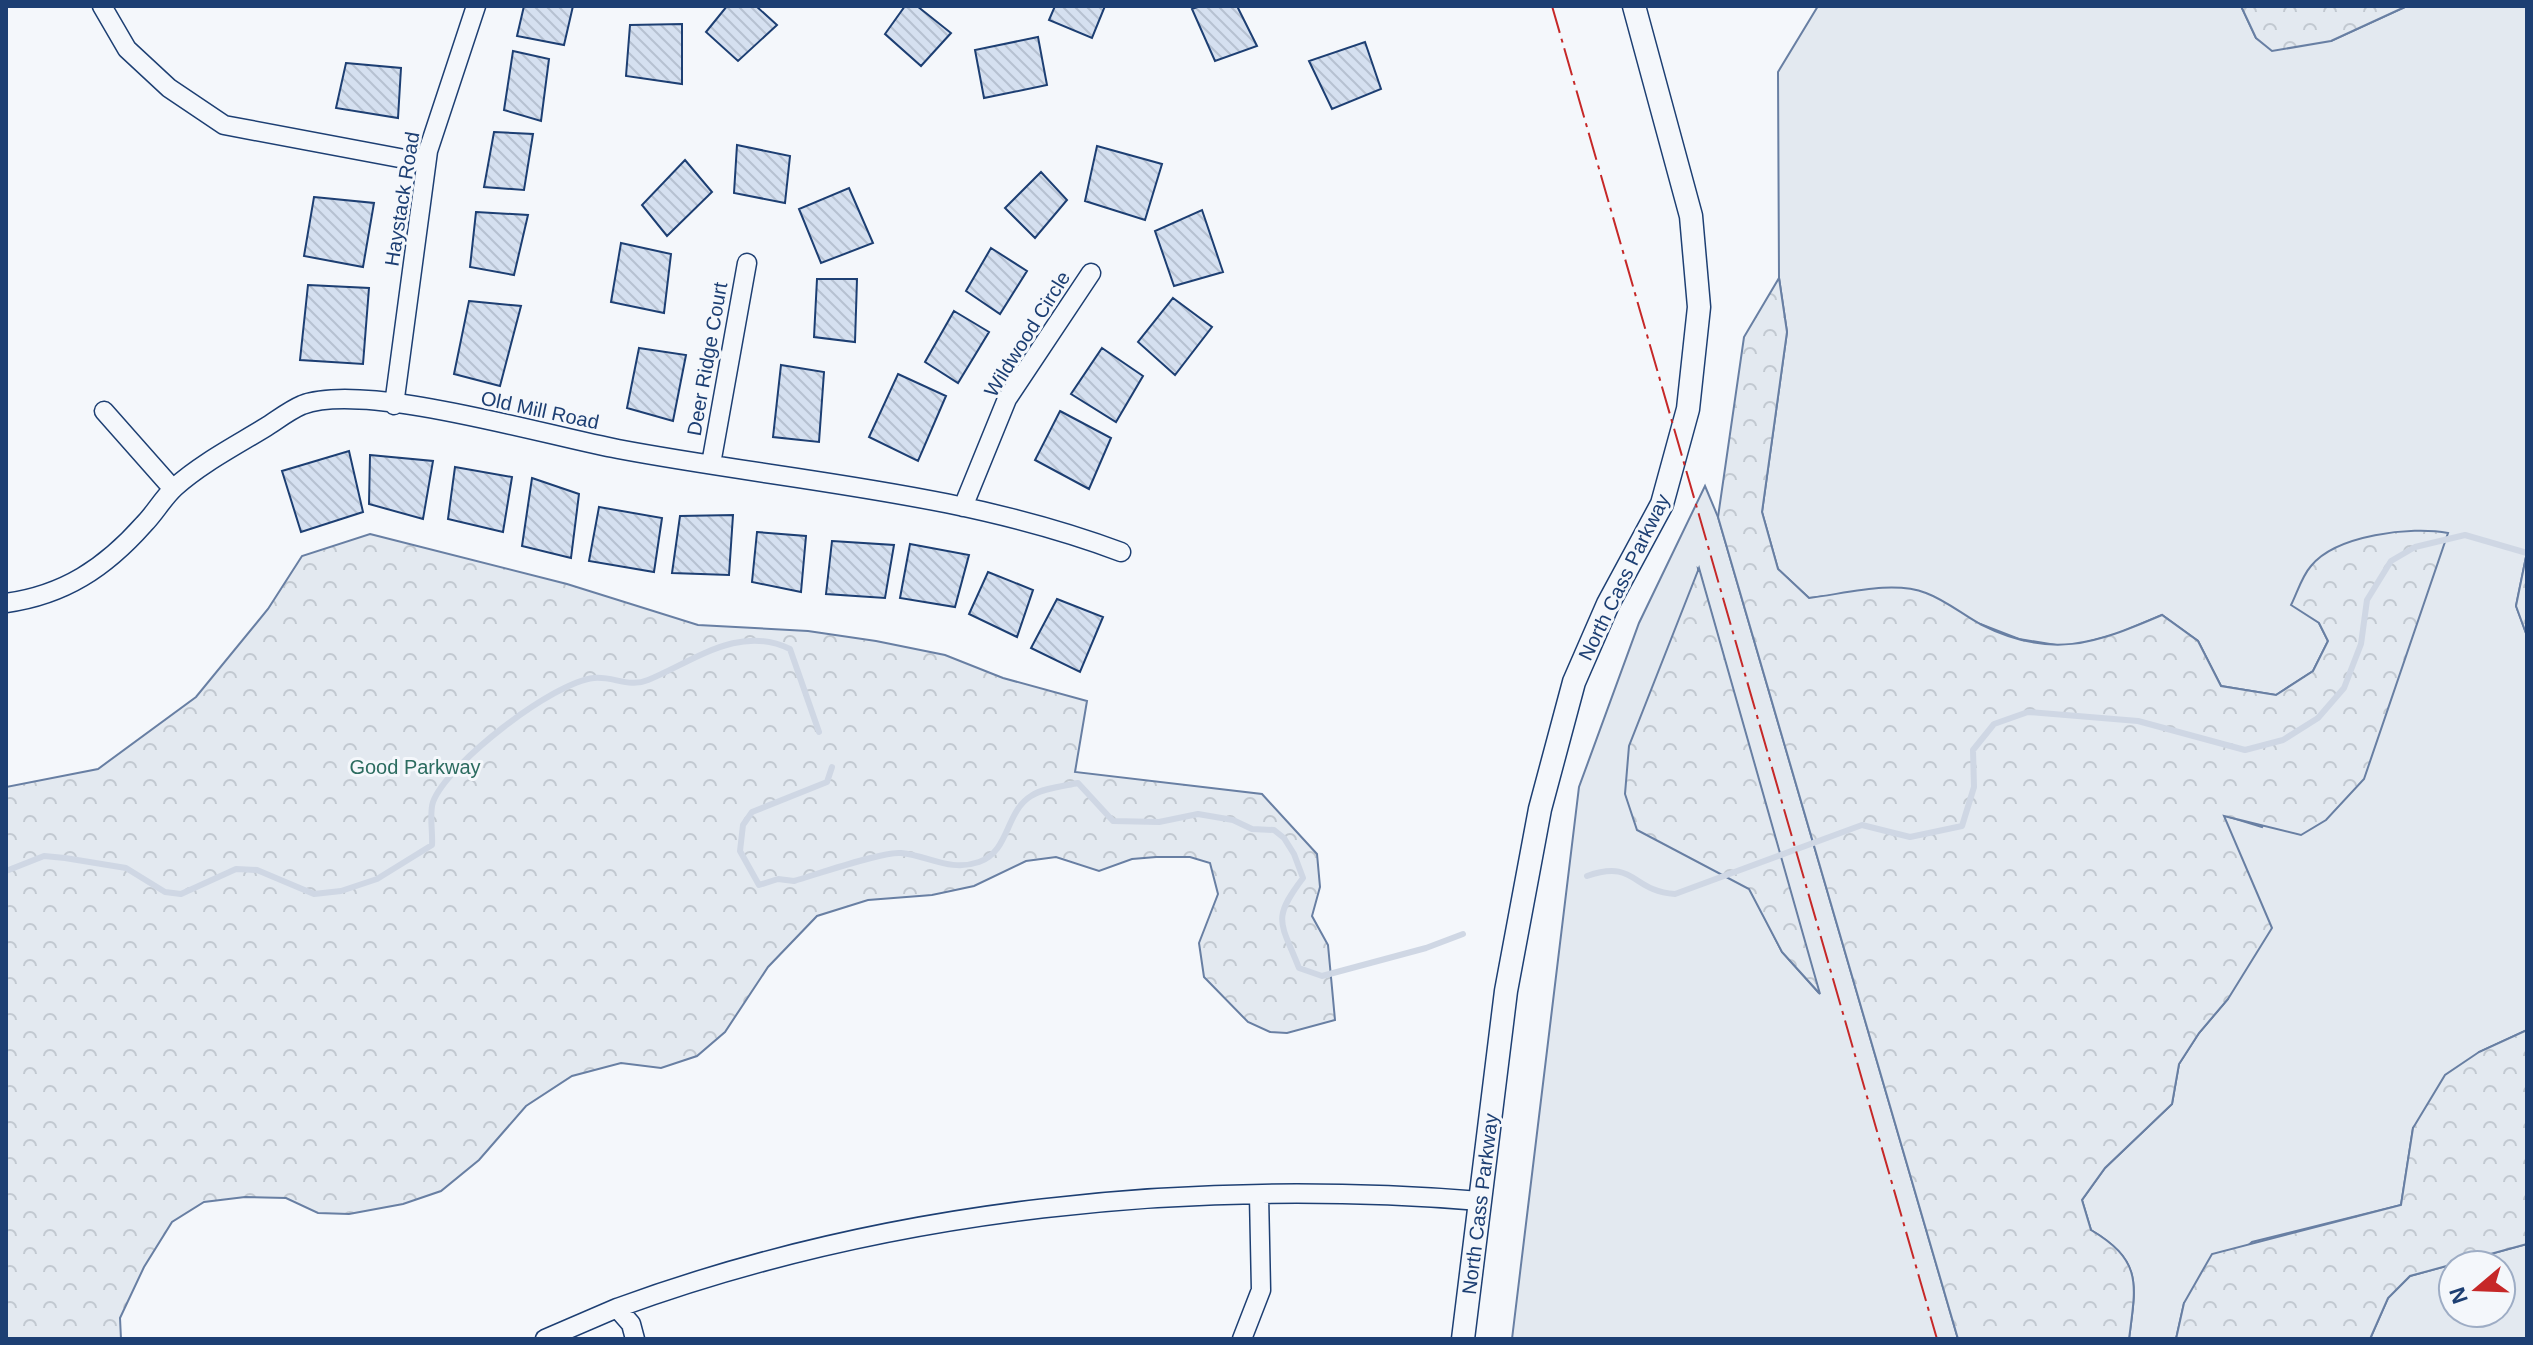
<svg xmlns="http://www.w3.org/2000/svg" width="2533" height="1345" viewBox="0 0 2533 1345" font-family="Helvetica,sans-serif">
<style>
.green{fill:#e3e9f0;stroke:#687fa3;stroke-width:2;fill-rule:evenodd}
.forest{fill:url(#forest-crowns);stroke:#687fa3;stroke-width:2}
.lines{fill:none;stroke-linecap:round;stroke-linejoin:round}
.stream{stroke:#cfd7e4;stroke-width:6}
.building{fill:url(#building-back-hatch);stroke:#1d3f73;stroke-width:2}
.minor-casing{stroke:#1d3f73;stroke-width:21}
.tertiary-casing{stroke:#1d3f73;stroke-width:25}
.minor{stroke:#f4f7fb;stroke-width:18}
.tertiary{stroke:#f4f7fb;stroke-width:22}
.power{stroke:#c62828;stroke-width:2;stroke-dasharray:28 6 4 6;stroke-linecap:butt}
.labels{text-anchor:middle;stroke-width:6;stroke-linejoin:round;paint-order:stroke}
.street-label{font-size:20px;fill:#1d3f73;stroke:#f4f7fb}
.park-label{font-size:20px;fill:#2c6c60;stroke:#f4f7fb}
</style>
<defs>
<pattern id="forest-crowns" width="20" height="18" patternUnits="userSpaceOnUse" patternTransform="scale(2)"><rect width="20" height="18" fill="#e3e9f0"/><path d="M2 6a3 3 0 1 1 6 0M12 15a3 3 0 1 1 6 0" fill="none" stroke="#c2c9d1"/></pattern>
<pattern id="building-back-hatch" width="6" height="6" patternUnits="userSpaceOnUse" patternTransform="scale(2)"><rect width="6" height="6" fill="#d5e0f0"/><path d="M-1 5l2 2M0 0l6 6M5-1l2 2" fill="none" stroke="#b6c1d1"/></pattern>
</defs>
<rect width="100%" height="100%" fill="#f4f7fb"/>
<!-- green -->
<path class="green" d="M1818,6H2241L2256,38L2331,41L2407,6H2527V552L2516,606L2527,636V1030L2479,1052L2413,1128L2401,1205L2252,1242L2184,1303L2176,1339H2129C2136,1285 2143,1261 2091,1230L2082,1200L2105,1168L2172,1104L2179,1064L2199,1033L2228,999L2223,815L2262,827L2447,533L2319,623L2328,641L2313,671L2276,695L2221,686L2198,641L2162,615L2117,634L2068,647L2019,639L1890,589L1809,598L1778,569L1762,512L1787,332L1779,278L1778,72Z
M1705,486L1718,517L1958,1339H1512L1579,787L1639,623ZM1698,569L1699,570L1819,993L1782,952L1750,889Z
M2527,1244V1339H2370L2388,1298L2410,1276ZM2453,1265H2501V1313H2453Z"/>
<!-- forest -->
<path class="forest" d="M2241,6H2407L2331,41L2272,51L2256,38Z
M1779,278L1787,332L1762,512L1778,569L1809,598C1844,594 1892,580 1926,593C1945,600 1962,614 1980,624C2051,660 2094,644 2162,615L2198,641L2221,686L2276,695L2313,671L2328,641L2319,623L2291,605C2297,593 2302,576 2311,566C2336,535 2411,526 2448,533L2364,779L2326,820L2301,835L2224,816L2272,928L2228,999L2199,1033L2179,1064L2172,1104L2105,1168L2082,1200L2091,1230C2143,1261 2136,1284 2129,1339H1958L1718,517L1744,337Z
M370,534L567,584L698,625L808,631L876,641L945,655L1003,678L1087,701L1075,772L1262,794L1317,854L1320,887L1312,916L1328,945L1335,1020L1287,1033L1270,1032L1248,1022L1204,977L1199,943L1218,894L1210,863L1190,857H1156L1132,859L1099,871L1056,857L1026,861L974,886L932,895L868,900L817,916L768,967L725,1032L697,1056L661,1068L621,1063L572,1076L526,1106L479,1160L441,1191L403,1204L349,1214L318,1213L286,1198L245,1197L204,1202L172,1222L144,1267L120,1318L121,1339H6V787L98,769L196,697L268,609L302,556Z
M2527,552V636L2516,606Z
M1699,568L1820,994L1782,952L1749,889L1637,830L1625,794L1629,746Z
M2527,1030V1244L2410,1276L2388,1298L2370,1339H2176L2184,1303L2212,1254L2401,1205L2413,1128L2445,1075L2479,1052Z"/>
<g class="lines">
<!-- stream -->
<path class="stream" d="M832,767L827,782L752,812L743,825L740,851L759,885L778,879L794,881C815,875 883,851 901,853C930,856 950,872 979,862C1010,851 1005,812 1031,796C1043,788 1064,786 1078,783L1113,821L1159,822L1198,814L1233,820L1252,829L1274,830L1284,838L1294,854L1303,878C1271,920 1281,922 1299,968L1322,976L1426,948L1463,934
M6,871L44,856L65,858L126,868L165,892L181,894L236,869L257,870L314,894L341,891L377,879L432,845C433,832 429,814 433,802C447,764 553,682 594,678C613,676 629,688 648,680C694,661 739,624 790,649L819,732
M1587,876C1636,859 1631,891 1675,894L1862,825L1910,837L1962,826L1974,787L1973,750L1994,724L2028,712L2138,721L2245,750L2283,740L2318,718L2344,688L2361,644L2367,600L2391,561L2415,547L2465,535L2527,553"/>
</g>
<!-- building -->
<path class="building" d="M524,6H573L564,45L517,36Z
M727,6H756L777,25L738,61L706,32Z
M905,6H917L951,33L921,66L885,34Z
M1055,6H1105L1092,38L1049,20Z
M1200,6H1237L1257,46L1215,61L1192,9Z
M682,24V84L626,76L630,25Z
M1038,37L1047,85L984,98L975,50Z
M1365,42L1381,89L1332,109L1309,61Z
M513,51L549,59L541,121L504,110Z
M346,63L401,68L398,118L336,108Z
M494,132L533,134L524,190L484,187Z
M737,145L790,156L785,203L734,193Z
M1097,146L1162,164L1145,220L1085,201Z
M685,160L712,192L667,236L642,205Z
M1041,172L1067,200L1035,238L1005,208Z
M849,188L873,243L821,263L799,209Z
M314,197L374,203L363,267L304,256Z
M1202,210L1223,272L1174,286L1155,231Z
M476,212L528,215L514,275L470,267Z
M621,243L671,254L664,313L611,302Z
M991,248L1027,271L1000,314L966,291Z
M817,279H857L855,342L814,337Z
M308,285L369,288L363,364L300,360Z
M1173,298L1212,327L1175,375L1138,342Z
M469,301L521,306L500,386L454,374Z
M954,311L989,332L958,383L925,362Z
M639,348L686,355L673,421L627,408Z
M1102,348L1143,376L1116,422L1071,394Z
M781,365L824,372L819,442L773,437Z
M898,374L946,396L918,461L869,437Z
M1060,411L1111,438L1089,489L1035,460Z
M349,451L363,512L301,532L282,471Z
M370,455L433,461L423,519L369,504Z
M455,467L512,477L503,532L448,519Z
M532,478L579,494L571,558L522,546Z
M599,507L662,518L654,572L589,561Z
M733,515L729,575L672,573L680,516Z
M757,532L806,536L801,592L752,582Z
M832,541L894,545L885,598L826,594Z
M910,544L969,555L955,607L900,598Z
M988,572L1033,590L1017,637L969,614Z
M1057,599L1103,617L1080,672L1031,648Z"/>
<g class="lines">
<!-- minor casing -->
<g class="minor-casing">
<path id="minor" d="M102,6L127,49L169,88L224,125L426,163
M394,405L428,151L476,6
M104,411L173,489
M711,464L747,263
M963,507L1007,399L1091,273
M6,603C64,595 105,568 144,524C155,513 163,498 175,487C202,463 235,446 266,427C277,420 290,410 302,405C364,381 547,436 618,449C787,481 959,491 1121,552
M617,1308C890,1208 1192,1178 1480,1201
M545,1339L617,1308L631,1324L635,1339
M1242,1339L1261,1290L1259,1195"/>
</g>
<!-- tertiary casing -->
<g class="tertiary-casing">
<path id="tertiary" d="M1463,1339L1506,991L1540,809L1574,682L1608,604L1662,504L1688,409L1699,307L1691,216L1634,6"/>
</g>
<!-- minor -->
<use href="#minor" class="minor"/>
<!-- tertiary -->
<use href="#tertiary" class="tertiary"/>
<!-- power -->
<path class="power" d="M1552,6L1937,1339"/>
</g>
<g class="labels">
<!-- street labels -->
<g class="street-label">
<text transform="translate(402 199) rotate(-81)" y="7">Haystack Road</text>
<text transform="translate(1027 334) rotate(-58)" y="7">Wildwood Circle</text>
<text transform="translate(707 359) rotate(-80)" y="7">Deer Ridge Court</text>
<text transform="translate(540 410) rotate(12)" y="7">Old Mill Road</text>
<text transform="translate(1624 577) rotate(-64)" y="7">North Cass Parkway</text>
<text transform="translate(1480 1204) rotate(-83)" y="7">North Cass Parkway</text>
</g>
<!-- park labels -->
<g class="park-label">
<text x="415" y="774">Good Parkway</text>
</g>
</g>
<!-- border -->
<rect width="2533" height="1345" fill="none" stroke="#1d3f73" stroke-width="16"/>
<!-- north arrow -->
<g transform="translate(2477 1289) rotate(251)"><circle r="38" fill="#f4f7fb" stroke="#9eadc5" stroke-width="2"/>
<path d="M0-6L14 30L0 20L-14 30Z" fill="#c62828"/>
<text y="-12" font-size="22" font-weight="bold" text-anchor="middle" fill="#1d3f73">N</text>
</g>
</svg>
